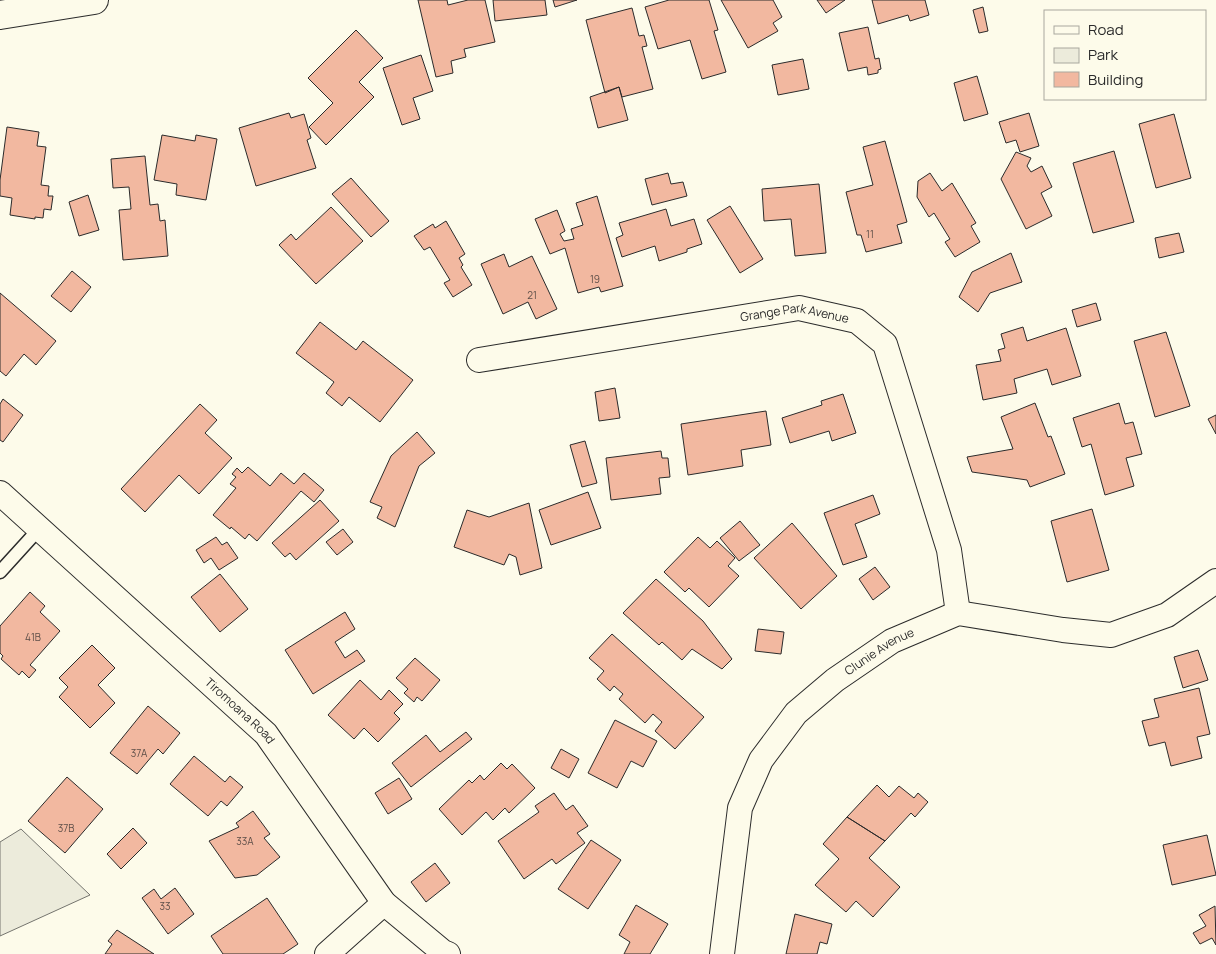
<svg xmlns="http://www.w3.org/2000/svg" width="1216" height="954" viewBox="0 0 1216 954" font-family="Manrope,sans-serif">
<style>
.green{fill:#ecebdb;stroke:#74746e}
.building{fill:#f2b8a0;stroke:#2b2b2b}
.lines{fill:none;stroke-linecap:round;stroke-linejoin:round}
.lane-casing{stroke:#2b2b2b;stroke-width:15}
.street-casing{stroke:#2b2b2b;stroke-width:26}
.secondary-casing{stroke:#2b2b2b;stroke-width:30}
.lane{stroke:#fdfbea;stroke-width:12}
.street{stroke:#fdfbea;stroke-width:24}
.secondary{stroke:#fdfbea;stroke-width:28}
.labels{text-anchor:middle;stroke-width:4;stroke-linejoin:round;paint-order:stroke}
.number-label{font-size:10px;fill:#5d4e48}
.street-label{font-size:12px;fill:#2b2b2b;stroke:#fdfbea}
</style>
<rect width="100%" height="100%" fill="#fdfbea"/>
<!-- green -->
<path class="green" d="M21,829L90,895L0,936V842Z"/>
<!-- building -->
<path class="building" d="M418,0H447L448,5L468,0H485L495,42L464,49L466,57L451,61L453,73L436,77Z
M493,0H545L547,15L495,21Z
M553,0H577L555,7Z
M669,0H709L718,30L714,31L726,72L702,79L690,40L658,49L645,7Z
M721,0H773L782,17L773,23L778,31L748,48Z
M817,0H845L826,13Z
M872,0H925L929,15L910,21L908,15L878,24Z
M983,7L988,31L979,33L973,10Z
M632,8L639,36L644,35L647,46L642,47L653,89L622,97L619,87L605,93L586,20Z
M868,27L875,59L879,58L881,69L878,70V73L868,75L867,67L848,71L839,33Z
M356,30L383,58L359,82L374,97L326,145L309,127L333,103L308,78Z
M421,55L433,91L413,98L420,119L402,125L383,68Z
M803,59L809,89L778,95L772,65Z
M977,76L988,114L964,121L954,83Z
M619,87L628,120L598,128L590,97Z
M289,113L291,118L304,114L311,138L307,140L316,168L256,186L239,128Z
M1029,113L1039,146L1020,152L1016,140L1006,143L999,122Z
M1174,114L1191,178L1156,188L1139,124Z
M7,127L39,132L37,146L46,147L41,185L49,186L48,196H53L51,210L44,209L43,218L35,217V219L10,215L12,198L0,196V180Z
M162,135L195,141L196,135L217,139L206,200L176,195L177,184L154,180Z
M885,141L907,222L897,225L902,243L866,252L861,235H857L846,192L873,185L863,147Z
M1114,151L1134,222L1093,233L1073,163Z
M1016,152L1031,158L1027,166L1031,172L1042,166L1052,187L1041,193L1052,216L1026,229L1001,179Z
M145,156L150,205L158,204L160,221L165,220L168,256L123,260L119,210L131,209L129,187L113,188L111,159Z
M668,173L671,184L683,182L687,196L652,205L645,179Z
M930,173L942,191L952,183L976,223L971,226L980,242L955,257L945,242L950,239L934,213L929,217L917,197L918,181Z
M351,178L389,221L371,237L332,194Z
M819,184L826,253L795,256L791,219L764,221L762,189Z
M88,195L99,230L79,236L69,202Z
M597,196L623,286L601,292L599,287L578,293L565,248L550,254L535,219L557,210L565,231L560,234L564,241L574,239L571,229L583,225L576,203Z
M730,206L763,259L740,273L707,220Z
M331,207L363,241L316,284L279,245L291,234L296,240Z
M666,209L671,226L694,219L702,244L687,249V252L659,261L655,246L622,257L616,238L623,235L619,223Z
M446,221L465,254L459,258L463,265L461,267L472,285L453,297L444,283L450,280L430,247L424,250L414,236L433,224L435,228Z
M1179,233L1184,252L1159,258L1155,238Z
M1011,253L1022,282L990,293L978,312L959,297L972,272Z
M504,254L509,267L532,256L557,309L536,319L528,302L503,314L481,264Z
M72,271L91,287L71,312L51,296Z
M0,293L56,341L36,365L24,354L6,376L0,371Z
M1096,303L1101,320L1077,327L1072,310Z
M320,322L356,350L363,341L413,380L380,422L349,397L342,406L326,393L334,382L296,353Z
M1023,327L1027,341L1066,328L1081,376L1052,385L1047,369L1014,379L1017,393L983,400L976,365L1001,361L998,350L1005,348L1001,334Z
M1166,332L1190,406L1155,417L1134,341Z
M615,388L620,418L599,421L595,392Z
M843,394L856,433L832,441L829,431L790,443L782,418L822,405L821,401Z
M3,399L23,415L3,442L0,440V404Z
M1035,403L1048,437L1051,436L1065,474L1030,487L1027,480L972,472L967,457L1013,449L1001,417Z
M1119,403L1125,424L1133,422L1142,454L1126,458L1134,486L1105,495L1091,444L1082,447L1073,418Z
M200,404L217,420L205,433L232,458L199,494L179,475L145,512L121,489Z
M766,411L771,445L741,450L743,466L688,475L681,424Z
M1216,415V434L1208,419Z
M417,432L435,453L419,466L395,527L377,518L382,507L370,502L391,456Z
M585,441L597,483L582,487L570,445Z
M661,451L662,458H668L670,477L659,478L661,494L611,500L606,458Z
M248,467L270,486L281,473L294,484L304,473L324,490L314,502L301,491L257,541L249,534L245,539L231,527L230,529L213,515L236,488L230,484L236,477L232,474L237,468L242,473Z
M588,492L601,528L551,545L539,510Z
M873,495L880,514L855,524L867,557L843,565L824,513Z
M320,500L339,521L296,560L290,553L285,557L272,543Z
M529,503L542,568L520,575L516,557L509,554L504,565L454,547L467,510L489,517Z
M1092,509L1109,570L1067,582L1051,521Z
M740,521L760,545L739,561L720,538Z
M792,523L837,576L801,609L754,558Z
M343,529L353,542L337,555L326,542Z
M216,537L222,545L227,542L238,558L219,570L211,558L204,563L196,550Z
M698,537L710,548L717,541L735,558L728,566L739,576L709,607L689,588L685,592L664,572Z
M875,567L890,587L873,600L859,579Z
M220,574L248,609L220,632L191,597Z
M656,579L703,621L732,659L722,669L692,649L682,660L662,642L659,645L623,613Z
M30,592L45,606L40,612L60,631L30,665L36,670L29,678L22,671L19,675L1,659L3,656L0,653V626Z
M345,612L355,629L335,642L345,658L357,650L365,661L313,694L285,650Z
M758,629L784,632L781,654L755,651Z
M612,634L704,717L675,749L655,731L662,722L653,714L645,723L619,699L623,694L614,686L610,691L597,679L604,671L589,658Z
M92,645L115,668L98,685L115,703L90,728L59,697L68,687L59,678Z
M1198,650L1208,680L1183,688L1174,657Z
M415,658L440,680L422,701L417,697L414,702L404,693L408,689L396,678Z
M360,680L381,700L389,690L403,704L394,713L400,719L378,742L364,728L354,739L328,715Z
M1199,688L1210,734L1197,737L1202,758L1171,766L1165,742L1149,746L1142,721L1159,717L1154,699Z
M148,706L180,733L163,754L158,749L137,774L110,753Z
M615,720L657,741L643,767L631,761L617,788L588,773Z
M466,732L472,739L411,787L392,763L426,735L440,752Z
M561,749L579,759L569,778L551,768Z
M194,756L225,782L230,776L243,787L227,806L221,801L208,816L170,784Z
M501,763L507,769L512,764L535,788L509,813L505,808L493,820L486,812L462,835L439,809L469,780L472,783L480,775L484,780Z
M67,777L103,809L65,853L28,821Z
M399,778L412,799L388,814L375,793Z
M877,785L889,797L899,786L914,798L918,793L928,802L915,817L911,813L885,841L847,817Z
M554,793L566,810L573,805L588,826L577,833L585,843L556,864L552,859L524,879L498,841L539,812L535,806Z
M253,811L270,834L264,838L280,857L257,875L235,878L209,841L239,827L236,823Z
M847,817L885,841L869,858L900,887L873,917L856,901L846,912L815,885L839,859L823,844Z
M133,828L147,843L121,869L107,854Z
M1207,835L1216,875L1172,885L1163,845Z
M591,840L621,860L588,909L558,889Z
M435,863L450,883L426,902L411,882Z
M175,888L194,914L168,934L142,898L154,889L161,899Z
M267,898L298,944L283,954H223L211,936Z
M636,905L668,924L650,954H624L630,942L619,935Z
M1215,906L1216,945L1212,938L1200,944L1193,933L1206,926L1199,915Z
M795,914L832,924L827,944L820,942L817,954H786Z
M117,930L154,954H105L112,944L108,941Z"/>
<g class="lines">
<!-- lane casing -->
<g class="lane-casing">
<path id="lane" d="M0,572L39,529"/>
</g>
<!-- street casing -->
<g class="street-casing">
<g id="street">
<path id="s1" d="M479,360L799,308L857,321L885,344L949,550L958,613"/>
<path id="s2" d="M0,493L266,734L384,903L443,952L448,954"/>
<path d="M327,954L384,903"/>
<path id="s3" d="M722,954L740,808L761,760L796,713L835,680L892,641L958,613L1063,630L1111,635L1167,615L1216,581"/>
</g>
</g>
<!-- secondary casing -->
<g class="secondary-casing">
<path id="secondary" d="M0,15L94,0"/>
</g>
<!-- lane -->
<use href="#lane" class="lane"/>
<!-- street -->
<use href="#street" class="street"/>
<!-- secondary -->
<use href="#secondary" class="secondary"/>
</g>
<g class="labels">
<!-- number labels -->
<g class="number-label">
<text x="870" y="238">11</text>
<text x="595" y="283">19</text>
<text x="532" y="299">21</text>
<text x="33" y="641">41B</text>
<text x="139" y="757">37A</text>
<text x="66" y="832">37B</text>
<text x="245" y="845">33A</text>
<text x="165" y="910">33</text>
</g>
<!-- street labels -->
<g class="street-label">
<text dy="4" stroke="none"><textPath href="#s1" startOffset="320">Grange Park Avenue</textPath></text>
<text dy="4" stroke="none"><textPath href="#s3" startOffset="362">Clunie Avenue</textPath></text>
<text dy="4" stroke="none"><textPath href="#s2" startOffset="324">Tiromoana Road</textPath></text>
</g>
</g>
<!-- legend -->
<rect x="1044" y="10" width="162" height="90" fill="#fdfbea" stroke="#a9a89e"/>
<rect x="1054" y="26" width="25" height="8" fill="#fdfbea" stroke="#a9a89e"/>
<text x="1088" y="35" font-size="15" fill="#2b2b2b">Road</text>
<rect x="1054" y="48" width="25" height="15" fill="#ecebdb" stroke="#a9a89e"/>
<text x="1088" y="60" font-size="15" fill="#2b2b2b">Park</text>
<rect x="1054" y="72" width="25" height="15" fill="#f2b8a0" stroke="#a9a89e"/>
<text x="1088" y="85" font-size="15" fill="#2b2b2b">Building</text>
</svg>
